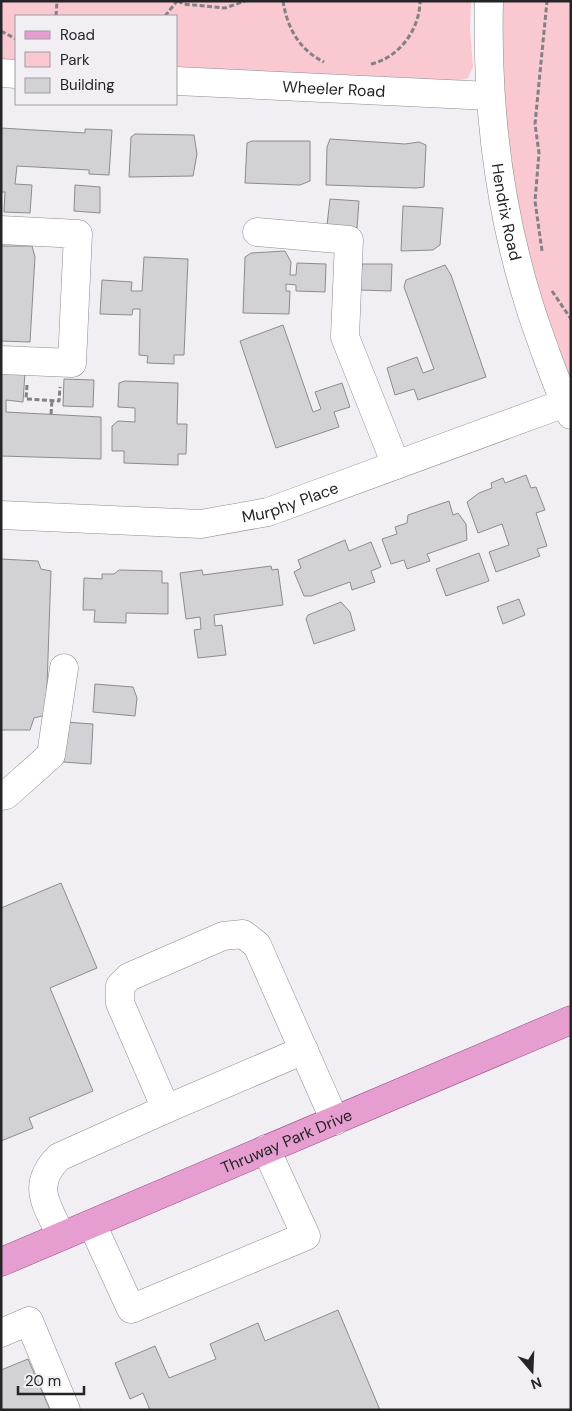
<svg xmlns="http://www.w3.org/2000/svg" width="572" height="1411" viewBox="0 0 572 1411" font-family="'DM Sans',sans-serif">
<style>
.green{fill:#f9c8d0}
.building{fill:#d2d2d6;stroke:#8c8c90}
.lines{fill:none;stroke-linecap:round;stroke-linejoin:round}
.minor-casing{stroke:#8e8b8f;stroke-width:29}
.major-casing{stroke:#984980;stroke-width:29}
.path{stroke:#838184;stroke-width:3;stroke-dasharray:5 2.5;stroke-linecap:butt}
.minor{stroke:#fff;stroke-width:28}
.major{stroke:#e69ed0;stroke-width:28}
.labels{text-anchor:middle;stroke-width:5;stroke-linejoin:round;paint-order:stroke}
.street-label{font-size:16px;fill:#252426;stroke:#f1eff3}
</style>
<rect width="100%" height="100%" fill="#f1eff3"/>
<!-- green -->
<path class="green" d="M1,1H471L470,29L473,67L468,78L457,81L176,69V16H16V62L1,61Z
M498,1H571V384C541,302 514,221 504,134C499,91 500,45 498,1Z"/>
<!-- building -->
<path class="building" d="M1,128L85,133V129L112,130L109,175L89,174V170L17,166L15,184L32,185L30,213L4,212L5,192H1Z
M135,134L194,135L197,154L193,176L129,177L131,137Z
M330,139L405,144L419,142L426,145L424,187L417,188L326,185L327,147Z
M252,141H310V181L300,185L245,183L247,143Z
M75,185L100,187V213L74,211Z
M330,199L359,201L357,228L327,225Z
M403,206L443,208L440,245L433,250L401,251Z
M1,246H32L35,257L30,342L1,341Z
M285,251L291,262L290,275H296L297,263L326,264L325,292L296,291V285L286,284V291H290L289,314L243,313L245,257L251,253Z
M144,257L188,259L184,355H174V364L147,363L148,356L139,355L140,309H133L132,315L100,314L102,280L132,282L131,291H142Z
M362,264H392L391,291L360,290Z
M445,265L451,275L486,377L418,400L414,389L395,395L387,368L417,357L423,373L434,369L404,287L406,280Z
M283,325L313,412L321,409L315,392L342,383L350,407L334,412L339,427L276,448L240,341Z
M1,373H25L23,402L6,400V412L101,417V459L1,456Z
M64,379L94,380L93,407L63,406Z
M125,381L178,383L177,424H187L186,454H178V465L124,463V451H112V426L118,421L135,422V408L118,407L119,383Z
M526,475L531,488L536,487L545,510L536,513L547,546L537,549L540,556L496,572L489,552L509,545L502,524L478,533L467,502L479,493L492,488L491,483L503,478L505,483Z
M449,501L453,515L458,513L466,524L467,540L427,554L430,561L407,569L404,560L391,564L382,539L397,534L395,527L407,523L408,515Z
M345,540L349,551L371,542L381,567L371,571L375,582L352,590L350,582L311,596H304L294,572L301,568L298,560Z
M479,553L489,581L446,596L436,569Z
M1,559L38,561L41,569L51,571L46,715L34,718L30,730H1Z
M271,566L272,570L278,569L283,605L214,615L215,626L222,625L226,655L198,658L194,630L201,629L200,617L186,619L180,573L202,570L203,575Z
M119,570L162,571V583H168V614L126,613V623L94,622L95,610H83L84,578L102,579V574H114Z
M519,599L525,615L503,624L497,607Z
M341,602L350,612L355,630L314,644L306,619L308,615Z
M95,684L133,687L137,698L135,716L93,712Z
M65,722L93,724L91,764L63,762Z
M61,883L97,968L50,988L93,1091L29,1118L33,1128L1,1141V908Z
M338,1310L380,1410H150L143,1393L130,1399L115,1363L155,1346L169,1378L216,1359L210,1344L258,1323L265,1341Z
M28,1359L50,1410H1V1370Z"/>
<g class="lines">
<!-- minor casing -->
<g class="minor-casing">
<g id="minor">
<path id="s1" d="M489,1C486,120 502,236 544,348C552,370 560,393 571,415"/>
<path d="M1,73L16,74"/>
<path id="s2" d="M176,81L490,96"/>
<path d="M1,230L78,234L72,363L1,360"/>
<path d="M257,232L349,240L345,337L396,465"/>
<path id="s3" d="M1,515L201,524L268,512L565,403"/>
<path d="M1,796L6,795L51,755L64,668"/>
<path d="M166,1109L304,1050"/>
<path d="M92,1224L131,1309L306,1236L266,1149"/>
<path d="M61,1236C47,1204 30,1186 59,1157L166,1109L120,1003V986L129,977L223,936L243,934L257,945L335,1121"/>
<path d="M1,1333L29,1321L66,1410"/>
</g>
</g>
<!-- major casing -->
<g class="major-casing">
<g id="major">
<path id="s4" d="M1,1262L571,1020"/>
</g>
</g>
<!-- path -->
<path class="path" d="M178,1L183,4L225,8L245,1
M283,1C287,27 299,50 324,62
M56,16L57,1
M165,16L177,1
M1,31L16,39
M371,64C399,58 420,29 420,1
M542,251L535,201L539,153L535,124L547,1
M552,291L571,319
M27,385L26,399L59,401L60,387
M51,414L52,400"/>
<!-- minor -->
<use href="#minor" class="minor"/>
<!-- major -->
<use href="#major" class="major"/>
</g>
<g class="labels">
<!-- street labels -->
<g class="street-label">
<text dy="6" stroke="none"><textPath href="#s2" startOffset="158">Wheeler Road</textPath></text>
<text dy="6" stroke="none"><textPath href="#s1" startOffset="212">Hendrix Road</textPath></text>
<text dy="6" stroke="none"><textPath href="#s3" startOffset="292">Murphy Place</textPath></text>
<text dy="6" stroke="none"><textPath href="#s4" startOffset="310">Thruway Park Drive</textPath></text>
</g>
</g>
<!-- border -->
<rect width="572" height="1411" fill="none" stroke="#252426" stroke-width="5"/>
<!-- legend -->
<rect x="15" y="15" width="162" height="90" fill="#f1eff3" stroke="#9f9ea1"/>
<rect x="25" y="31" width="25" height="8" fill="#e69ed0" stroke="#9f9ea1"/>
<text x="60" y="40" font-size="15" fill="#252426">Road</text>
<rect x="25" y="52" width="25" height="15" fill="#f9c8d0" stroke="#9f9ea1"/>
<text x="60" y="65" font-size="15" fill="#252426">Park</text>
<rect x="25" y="78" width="25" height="15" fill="#d2d2d6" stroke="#9f9ea1"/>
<text x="60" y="90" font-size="15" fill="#252426">Building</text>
<!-- north arrow -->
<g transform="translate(532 1371) rotate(161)" stroke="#f1eff3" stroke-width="4" paint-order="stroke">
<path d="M0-4L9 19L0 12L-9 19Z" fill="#252426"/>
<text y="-8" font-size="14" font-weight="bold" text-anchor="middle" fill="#252426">N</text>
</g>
<!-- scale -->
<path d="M18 1386v8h66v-8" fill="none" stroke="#252426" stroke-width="2.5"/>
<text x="25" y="1386" font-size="15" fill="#252426" stroke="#f1eff3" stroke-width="4" paint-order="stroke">20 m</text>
</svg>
